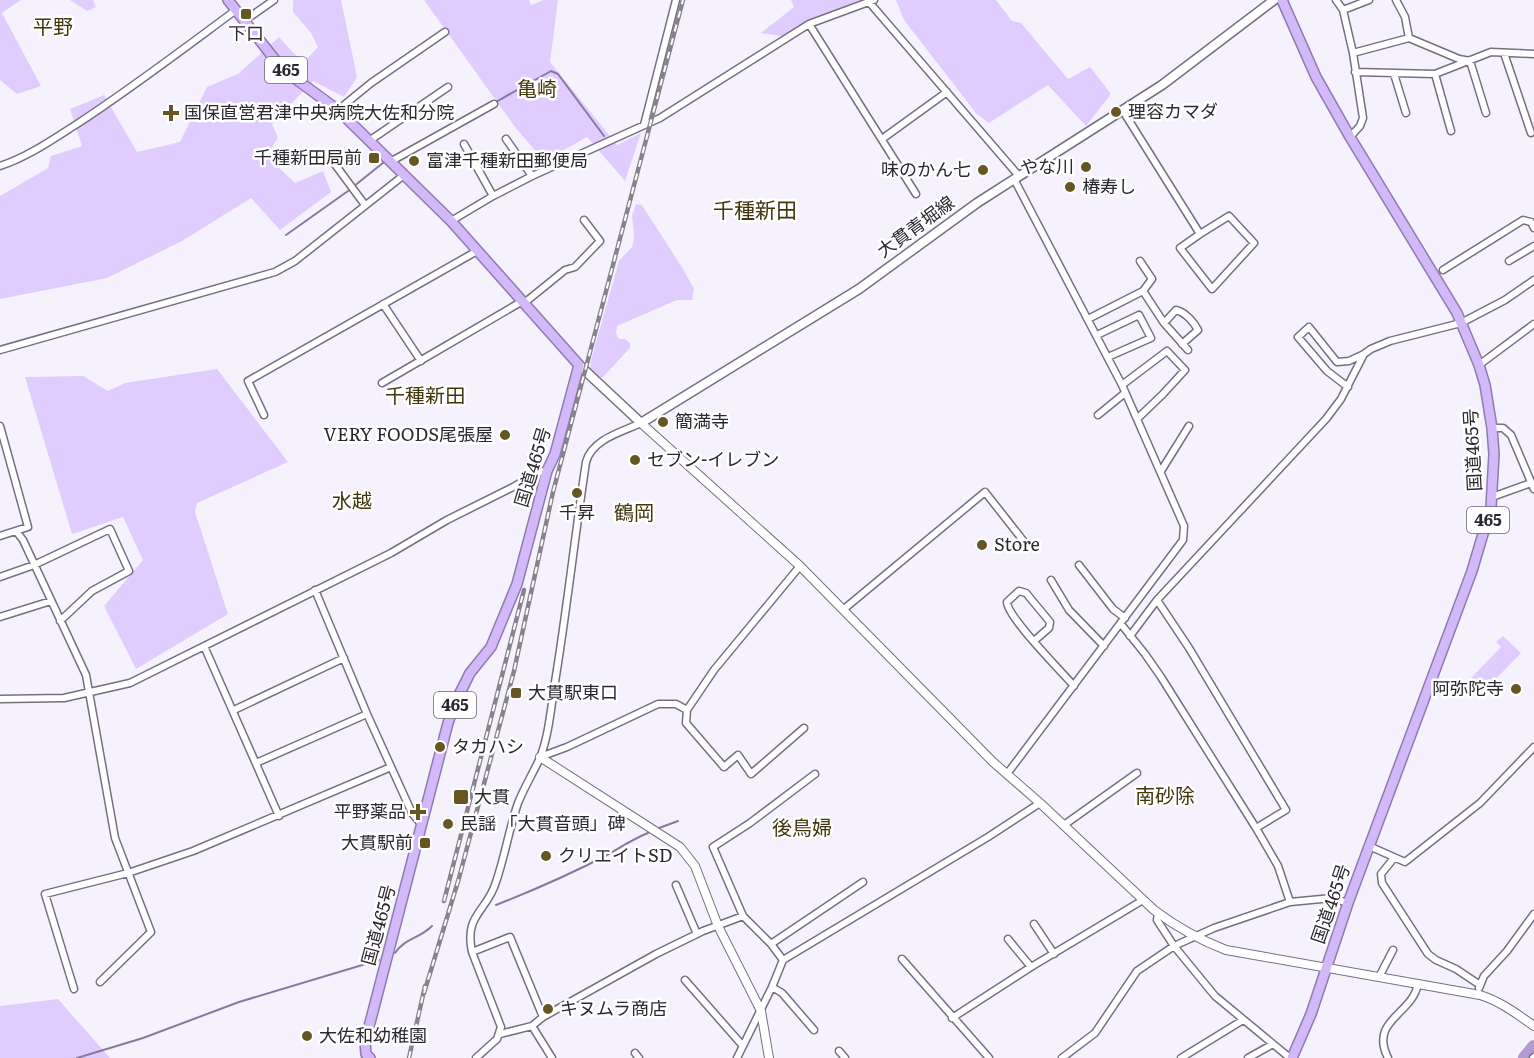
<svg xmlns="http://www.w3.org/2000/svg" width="1534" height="1058" viewBox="0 0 1534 1058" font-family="Literata,'Noto Sans JP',serif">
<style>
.green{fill:#e0ccfe}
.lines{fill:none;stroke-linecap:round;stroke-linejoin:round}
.stream{stroke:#8978a0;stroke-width:2}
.river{stroke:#b19bd1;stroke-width:14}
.minor-casing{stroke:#766f80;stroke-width:9}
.tertiary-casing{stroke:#766f80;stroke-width:10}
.secondary-casing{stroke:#766f80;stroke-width:11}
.trunk-casing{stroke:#917ab2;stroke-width:12}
.minor{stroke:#fff;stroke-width:6}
.tertiary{stroke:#fff;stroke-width:8}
.secondary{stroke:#fff;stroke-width:8}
.trunk{stroke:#d3b8fa;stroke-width:9}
.rail-casing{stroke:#87838c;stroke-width:4.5}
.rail{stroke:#fff;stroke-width:2;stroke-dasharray:7;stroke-linecap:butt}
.poi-dot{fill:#655623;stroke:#fff;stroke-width:2}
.labels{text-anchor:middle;stroke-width:5;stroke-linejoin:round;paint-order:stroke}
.shield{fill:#fff;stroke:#6b686d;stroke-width:1.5}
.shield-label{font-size:16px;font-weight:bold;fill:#2b282f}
.poi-label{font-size:18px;fill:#2b282f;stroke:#fff;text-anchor:start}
.street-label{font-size:18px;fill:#2b282f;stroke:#fff}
.neighbourhood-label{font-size:20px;fill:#42360c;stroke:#fff}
.quarter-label{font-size:21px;fill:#42360c;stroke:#fff}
</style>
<rect width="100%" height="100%" fill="#f6f2fd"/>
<!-- green -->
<path class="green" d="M0,0H21L2,13L41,86L17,94L0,80Z
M70,0H93L96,7L87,11Z
M293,0H341L357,77L344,97L313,81L272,124L278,138L266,156L295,183L323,171L331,192L280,230L251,198L182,241L107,278L0,299V196L48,168L51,156L82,146L70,109L104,95L137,152L180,142L207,87L238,74L279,37L303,63L318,47L311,33L293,12Z
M424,0H529L531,5L544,0H558L550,62L617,145L641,133L625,181L587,137L544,161L515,127Z
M791,0H866L781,36L761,33L794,7Z
M896,0H996L1012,21L1021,23L1068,79L1090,67L1111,94L1086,126L1048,85L989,123L976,113L904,20Z
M636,204L642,205L683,269L694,289L692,300H677L617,326L616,333L619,339H625L630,343V348L602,378L596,375L590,369L591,360L619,261L632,247L634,238L632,215Z
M217,369L288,462L197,503L195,512L228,614L136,669L104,606L143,560L123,517L72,534L25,377L83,376L108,391L125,383Z
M1503,636L1521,653L1484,691L1471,678L1501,647L1496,642Z
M58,999L110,1058H0V1006Z"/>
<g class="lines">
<!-- stream -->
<path class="stream" d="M494,103L551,71L558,74L604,136
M286,235L348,191L384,162
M659,828L678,821
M496,905C534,890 571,874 607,855C621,847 633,839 648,833
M395,953C405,938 419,939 432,926
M77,1058L143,1038L239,1002L379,960"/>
<!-- river -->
<path class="river" d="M1525,1058L1534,1047"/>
<!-- minor casing -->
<g class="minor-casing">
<path id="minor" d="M1336,0L1343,10L1353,53L1363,118L1360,126L1350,137
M1396,0L1405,17L1409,38L1459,59L1470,61L1486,113
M869,2L1019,176
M1343,10L1369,0
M244,21L274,0
M809,24L916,194
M1353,53L1409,38
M1504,53L1531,133
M1355,72L1435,74L1491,52L1534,54
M1394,74L1406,113
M1435,74L1451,131
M338,110L371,83L445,32
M1123,111L1200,234L1180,248L1212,289L1254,243L1229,216L1200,234
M644,125L676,0
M506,139L532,176
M882,139L947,92
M369,141L448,87
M464,144L493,196
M331,159L365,205
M390,162L494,104
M0,166C28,157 53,139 77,124C132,88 183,49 236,10
M451,221L493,196L532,176L660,118L809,24L874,0
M1509,261L1534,246
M1443,270L1523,220L1531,222L1534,228
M1143,291L1164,323L1188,350
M383,304L421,361
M523,304L565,270L575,267L600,241L584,220
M1088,319L1143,291L1152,279L1140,261
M1164,323L1176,310C1185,312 1194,322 1198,330L1182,344
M1097,335L1139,315L1151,338L1108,357
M0,350L275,272L295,261L404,175
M1479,365L1534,324
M382,383L521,302
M1122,385L1167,351L1185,370L1163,394L1137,419
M1348,387L1327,371L1298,337L1309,327L1337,362L1349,361L1364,354
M264,415L248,381L477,251
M1098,415L1125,393
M0,426L28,527L0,536
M1492,428H1503L1511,435L1534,489
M1161,471L1189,426
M1492,497L1531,483
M16,531L23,540L86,675L115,838L151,932L100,982
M1079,565L1113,609L1125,618
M800,566L714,670L687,710L686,723L724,767L738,755L751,774L804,728
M0,577L34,565L110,529L129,571L92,591L60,621
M1051,580L1069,610L1104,646
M315,590L367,714L412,813L422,825
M1157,600L1189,648L1286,810L1256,828
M844,609L985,492L1029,548
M0,617L51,601
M1121,624L1145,654L1161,677L1256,828L1278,866L1290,902
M1130,636L1157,600L1326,419L1341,399L1364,354L1371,349L1390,341L1461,323L1505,300L1534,280
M1034,641L1049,628L1050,622L1026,593L1019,591L1007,602C1007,617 1062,672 1074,686
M204,646L279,816
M0,699L64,698L130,683L391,553L447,520L515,486L537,472L547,471
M234,710L344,658
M540,757L567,747L658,704H676L687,710
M256,763L367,714
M1007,774L1183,540L1184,526L1122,385L1014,179
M1064,825L1137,773
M1369,846L1405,862L1480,803L1534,747
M1394,858L1381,874L1382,883L1428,954L1436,960L1456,969L1480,985
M676,885L697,934
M1158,913L1157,920L1174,946L1215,996L1290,1058
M1034,924L1054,954
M1008,939L1031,967
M771,944L863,882
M472,952L510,937L543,1017
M902,959L989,1058
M783,960L771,944L743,916L713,847L750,823L815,774
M1379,977L1393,950
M685,980L743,1046
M772,987L782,993L814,1030
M1479,988L1484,976L1507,951L1534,914
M74,989L45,894L128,873L193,851L391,767
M952,1018L1031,967L1143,900
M532,1026L552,1058
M500,1034L532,1026L543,1017L656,954L703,931L743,916
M839,1051L845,1058
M635,1053L639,1058
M476,1058L497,1039L501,1027L472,952C464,914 487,912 496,882C505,856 509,829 518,803C524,788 533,773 540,758C549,735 551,707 555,682C567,609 575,535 586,462C592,439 622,432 641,423
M737,1058L772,987L783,960L988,837L1040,803
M1062,1058L1095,1033L1137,971L1174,946L1214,928L1290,902L1332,898L1348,903
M1181,1058L1243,1020
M1248,1058L1273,1044
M1388,1058C1369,1020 1412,1015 1418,984
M1533,1058L1534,1057"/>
</g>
<!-- tertiary casing -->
<g class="tertiary-casing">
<path id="tertiary" d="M641,423L800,566L993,762L1040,803L1154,910C1175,926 1200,940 1226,950L1480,995C1500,1001 1517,1014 1534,1026
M540,757L680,847L695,866L718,926L761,1011L769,1058"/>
</g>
<!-- secondary casing -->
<g class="secondary-casing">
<path id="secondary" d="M579,365L641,423L859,289L977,203L1162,85L1274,0"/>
</g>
<!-- trunk casing -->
<g class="trunk-casing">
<path id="trunk" d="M228,0L276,61L293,77L338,110L451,221L579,365L555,454L547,471L517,584L491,647L470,673L455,703L448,723L365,1042L366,1054L370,1058
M1282,0L1316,77L1350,137L1457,313L1479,365L1485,385L1492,428L1494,454L1491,507L1472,571L1348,903L1311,1014L1292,1058"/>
</g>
<!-- minor -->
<use href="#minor" class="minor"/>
<!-- tertiary -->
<use href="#tertiary" class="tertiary"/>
<!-- secondary -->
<use href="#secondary" class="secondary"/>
<!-- trunk -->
<use href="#trunk" class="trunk"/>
<!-- rail casing -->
<g class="rail-casing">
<path id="rail" d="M444,901L524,590
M424,993L459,878L514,671L553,492L683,0
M409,1058L425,986"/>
</g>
<!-- rail -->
<use href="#rail" class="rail"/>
</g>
<!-- markers -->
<g class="poi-dot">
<rect x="240" y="8" width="12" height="12" rx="3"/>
<circle cx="1116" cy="112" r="6"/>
<path d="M168 104h6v6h6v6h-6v6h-6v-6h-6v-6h6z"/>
<rect x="368" y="152" width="12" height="12" rx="3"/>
<circle cx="414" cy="161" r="6"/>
<circle cx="1086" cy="167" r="6"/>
<circle cx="983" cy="170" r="6"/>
<circle cx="1070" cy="187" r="6"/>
<circle cx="663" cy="422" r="6"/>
<circle cx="505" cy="435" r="6"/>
<circle cx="635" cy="460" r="6"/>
<circle cx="577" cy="493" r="6"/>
<circle cx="982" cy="545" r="6"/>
<circle cx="1516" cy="689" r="6"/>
<rect x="510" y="687" width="12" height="12" rx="3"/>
<circle cx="440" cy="747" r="6"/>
<rect x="453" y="789" width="16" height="16" rx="3"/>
<path d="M415 803h6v6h6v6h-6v6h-6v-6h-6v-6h6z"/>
<circle cx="448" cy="824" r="6"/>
<rect x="419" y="837" width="12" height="12" rx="3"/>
<circle cx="546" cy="856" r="6"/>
<circle cx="548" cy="1009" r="6"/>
<circle cx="307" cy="1036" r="6"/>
</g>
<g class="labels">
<!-- shield labels -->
<g class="shield">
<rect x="265" y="57" width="42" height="26" rx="4.5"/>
<rect x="1467" y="507" width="42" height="26" rx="4.5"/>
<rect x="434" y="692" width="42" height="26" rx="4.5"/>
</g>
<g class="shield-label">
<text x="286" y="76">465</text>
<text x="1488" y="526">465</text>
<text x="455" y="711">465</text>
</g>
<!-- poi labels -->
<g class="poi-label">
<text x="246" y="40" text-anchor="middle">下口</text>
<text x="1128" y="118">理容カマダ</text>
<text x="184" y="119">国保直営君津中央病院大佐和分院</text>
<text x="362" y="164" text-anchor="end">千種新田局前</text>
<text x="426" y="167">富津千種新田郵便局</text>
<text x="1074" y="173" text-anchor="end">やな川</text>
<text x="971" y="176" text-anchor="end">味のかん七</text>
<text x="1082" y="193">椿寿し</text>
<text x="675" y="428">簡満寺</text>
<text x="493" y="441" text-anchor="end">VERY FOODS尾張屋</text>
<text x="647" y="466">セブン-イレブン</text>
<text x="577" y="519" text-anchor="middle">千昇</text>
<text x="994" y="551">Store</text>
<text x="1504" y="695" text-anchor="end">阿弥陀寺</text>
<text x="528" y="699">大貫駅東口</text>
<text x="452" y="753">タカハシ</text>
<text x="474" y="803">大貫</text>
<text x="406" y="818" text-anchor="end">平野薬品</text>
<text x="460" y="830">民謡 「大貫音頭」碑</text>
<text x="413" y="849" text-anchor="end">大貫駅前</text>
<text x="558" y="862">クリエイトSD</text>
<text x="560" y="1015">キヌムラ商店</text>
<text x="319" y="1042">大佐和幼稚園</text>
</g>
<!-- street labels -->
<g class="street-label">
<text transform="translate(916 227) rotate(-36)" y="6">大貫青堀線</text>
<text transform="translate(1473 450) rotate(-93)" y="6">国道465号</text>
<text transform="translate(533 467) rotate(-73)" y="6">国道465号</text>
<text transform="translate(1331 904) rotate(-71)" y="6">国道465号</text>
<text transform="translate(379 925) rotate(-75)" y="6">国道465号</text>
</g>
<!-- neighbourhood labels -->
<g class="neighbourhood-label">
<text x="53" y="34">平野</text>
<text x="537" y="96">亀崎</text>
<text x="425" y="403">千種新田</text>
<text x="352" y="508">水越</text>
<text x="634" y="520">鶴岡</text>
<text x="1165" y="803">南砂除</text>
<text x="802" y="835">後鳥婦</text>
</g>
<!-- quarter labels -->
<g class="quarter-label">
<text x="755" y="218">千種新田</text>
</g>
</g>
</svg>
